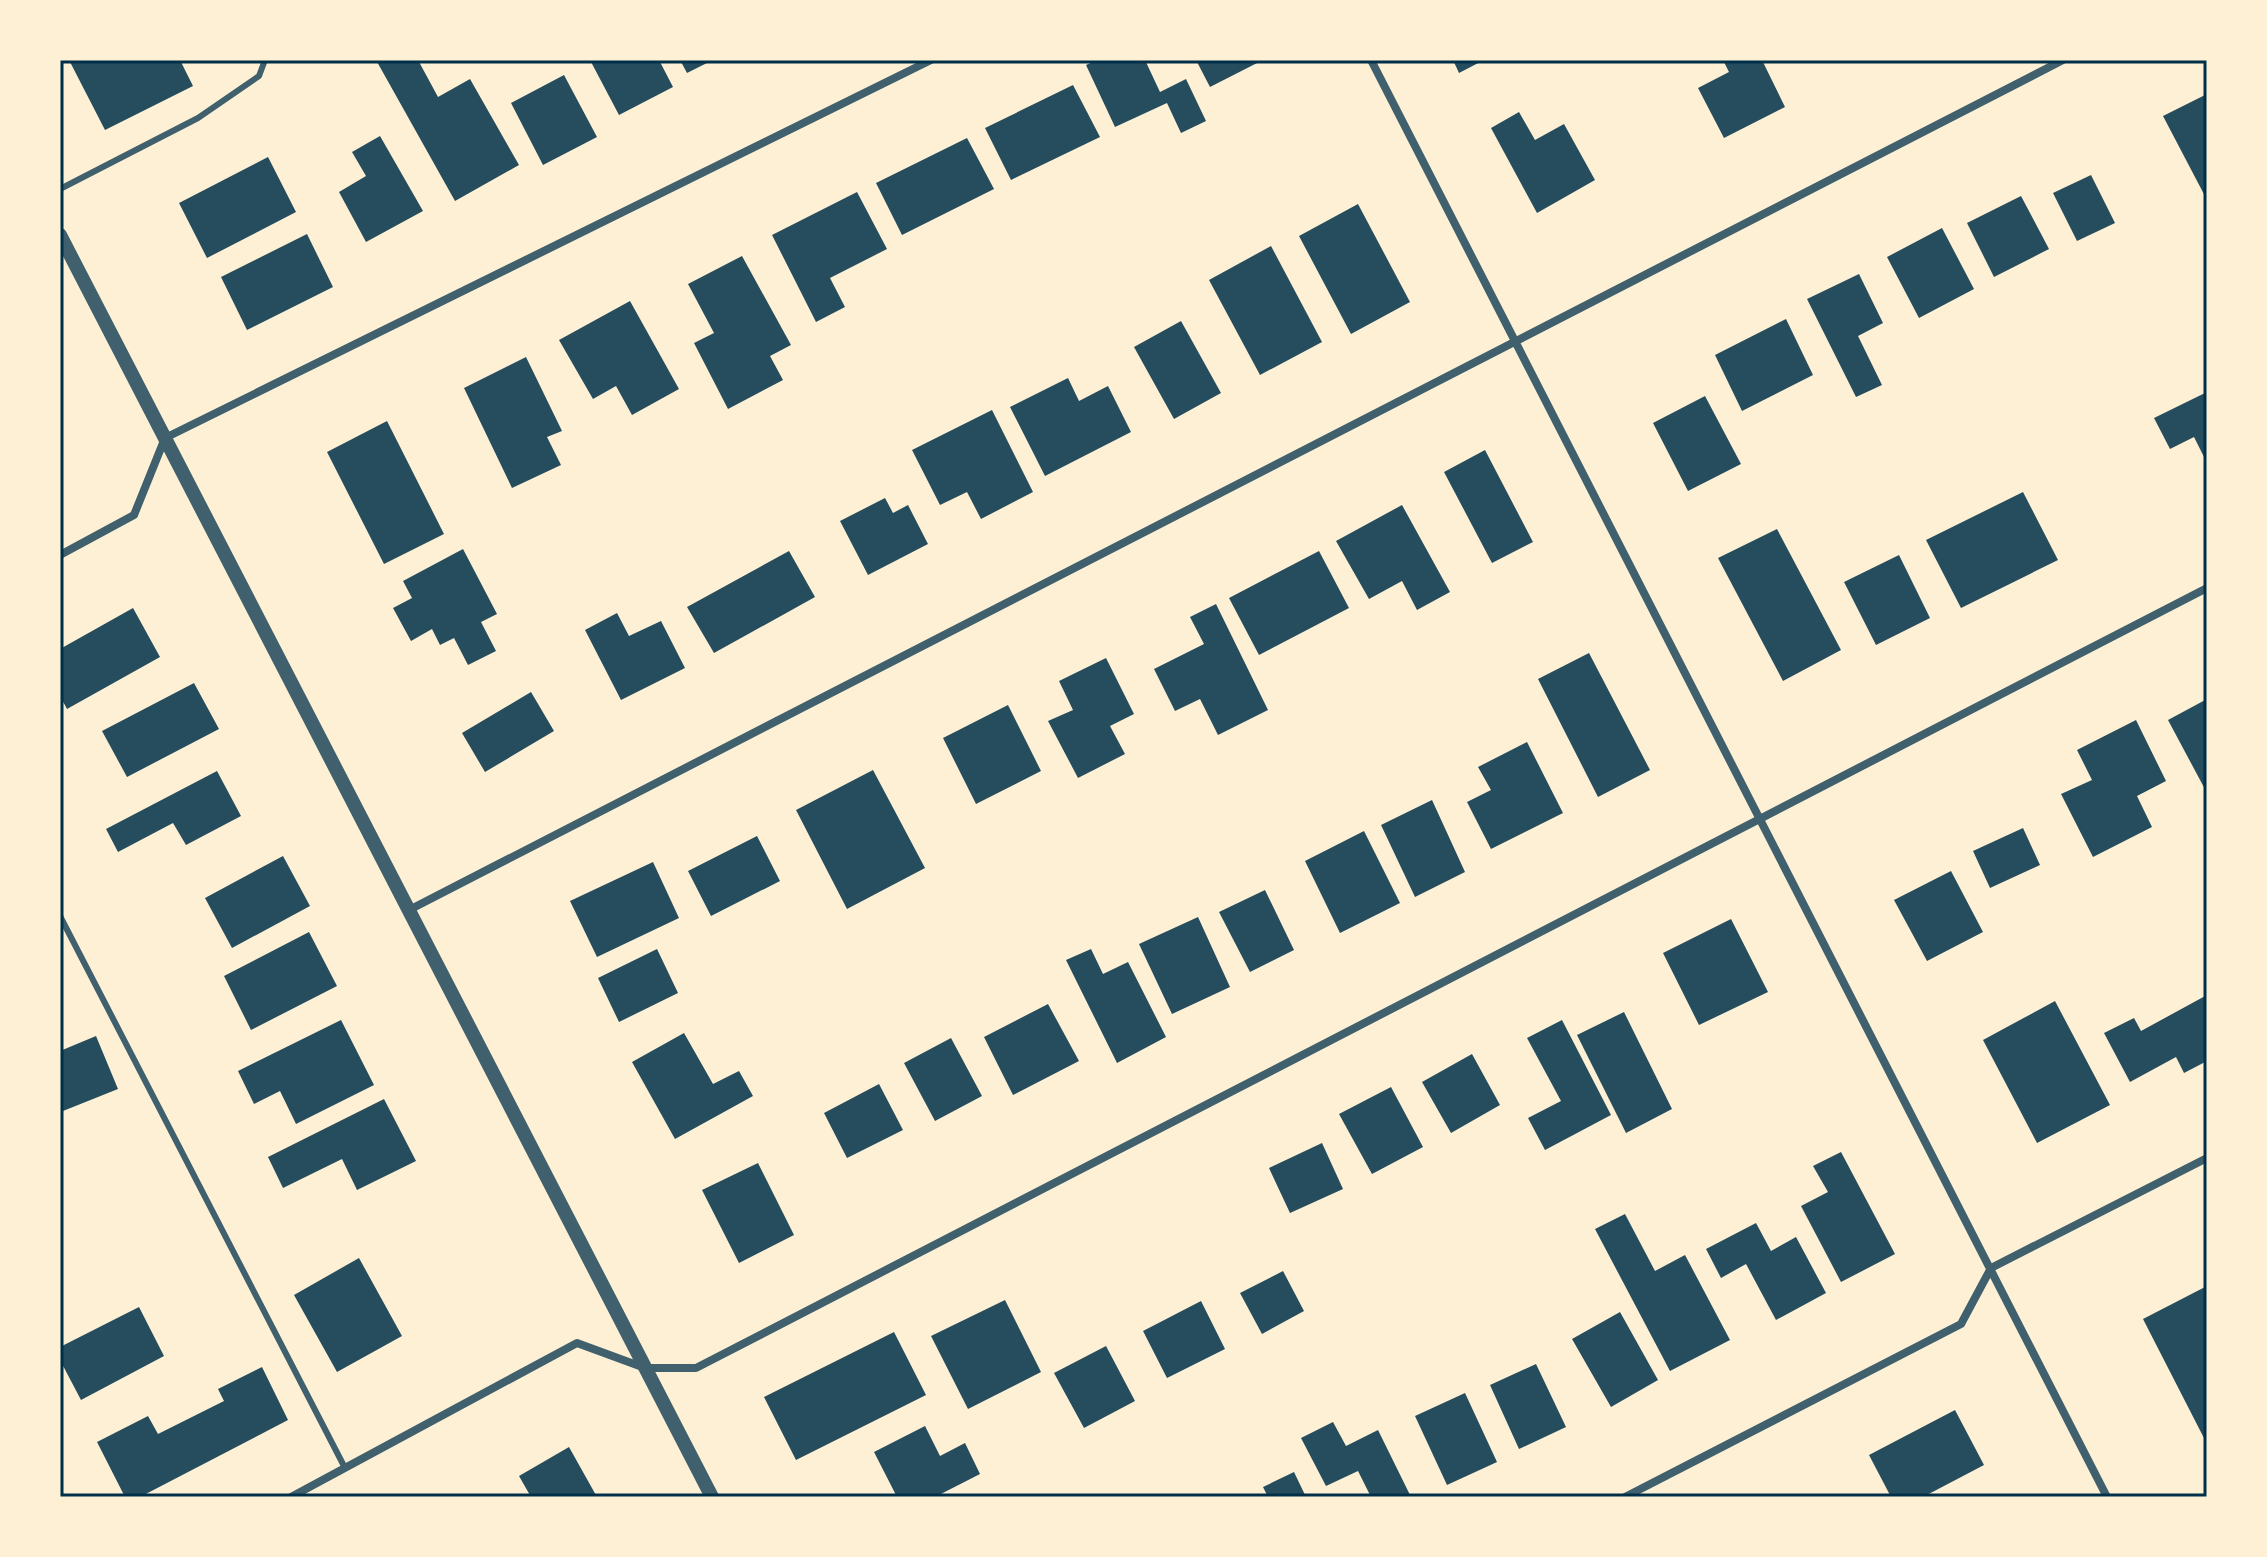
<svg xmlns="http://www.w3.org/2000/svg" width="2267" height="1557" viewBox="0 0 2267 1557" font-family="'Crimson Pro',serif">
<style>
.building{fill:#264d5e}
.lines{fill:none;stroke-linecap:round;stroke-linejoin:round}
.service{stroke:#3f606c;stroke-width:6}
.minor{stroke:#3f606c;stroke-width:8}
.tertiary{stroke:#3f606c;stroke-width:14}
.neatline{fill:none;stroke:#003049;stroke-width:3}
</style>
<rect width="100%" height="100%" fill="#fdf0d5"/>
<!-- building -->
<path class="building" d="M69,60H180L193,86L105,130Z
M376,60H418L438,97L470,79L519,165L455,201Z
M590,60H659L673,87L619,115Z
M680,60H713L687,73Z
M1097,60H1145L1160,92L1186,79L1206,121L1181,133L1167,103L1115,127L1086,65Z
M1196,60H1263L1210,87Z
M1453,60H1484L1459,73Z
M1723,60H1762L1785,107L1724,138L1698,88L1729,72Z
M564,75L597,137L543,165L511,103Z
M1073,85L1100,137L1011,180L985,128Z
M2207,94V200L2163,116Z
M1519,112L1535,140L1564,124L1595,180L1537,213L1491,128Z
M380,136L423,211L366,242L339,192L366,176L352,152Z
M967,138L994,189L902,235L876,183Z
M268,157L296,212L207,258L179,203Z
M2091,175L2115,223L2077,241L2053,193Z
M857,192L887,249L830,278L845,307L816,322L772,235Z
M2021,196L2049,249L1994,277L1967,223Z
M1358,204L1410,302L1351,334L1299,236Z
M1942,228L1974,289L1919,318L1887,257Z
M307,234L333,287L247,330L221,277Z
M1271,246L1322,342L1260,375L1209,280Z
M742,256L791,345L770,356L783,380L728,409L694,343L714,333L688,284Z
M1859,274L1883,323L1858,336L1882,385L1856,397L1807,299Z
M630,301L679,389L632,415L616,386L593,399L559,340Z
M1786,319L1813,375L1742,411L1715,355Z
M1181,321L1221,393L1174,419L1134,347Z
M526,357L562,431L547,437L561,465L512,488L464,388Z
M1068,378L1079,401L1108,386L1131,432L1045,476L1010,407Z
M2207,392V463L2194,437L2170,449L2154,418Z
M1705,396L1741,464L1688,491L1653,423Z
M992,410L1033,492L981,519L967,492L940,505L912,450Z
M387,421L444,534L384,564L327,452Z
M1485,450L1533,542L1492,563L1444,472Z
M2023,492L2058,560L1961,608L1926,540Z
M885,498L893,513L908,505L928,544L868,575L840,521Z
M1402,505L1450,592L1417,610L1402,581L1369,599L1336,541Z
M1777,529L1841,650L1783,681L1718,558Z
M463,549L497,614L481,622L496,651L468,665L454,638L440,645L432,629L411,641L393,608L412,598L403,581Z
M789,551L815,597L714,653L687,607Z
M1319,551L1349,608L1259,655L1229,598Z
M1899,555L1930,618L1876,645L1844,582Z
M1216,604L1268,710L1218,735L1200,699L1175,711L1154,669L1204,644L1190,617Z
M133,608L160,657L67,709L60,696V649Z
M617,613L629,636L661,621L685,668L621,700L585,630Z
M1589,653L1650,770L1598,797L1538,679Z
M1106,658L1134,714L1110,726L1125,754L1078,778L1048,721L1073,710L1059,681Z
M194,683L219,729L127,777L102,731Z
M531,692L554,731L485,772L462,733Z
M2207,699V793L2168,720Z
M1008,705L1041,771L976,804L943,738Z
M2136,720L2166,781L2137,796L2152,827L2093,857L2061,794L2092,780L2077,750Z
M1527,742L1563,813L1491,849L1467,802L1491,790L1478,767Z
M873,770L925,868L847,909L796,810Z
M217,771L241,816L186,845L173,823L118,852L106,829Z
M1432,800L1465,872L1415,897L1381,825Z
M2023,828L2040,865L1990,888L1973,851Z
M1364,831L1400,903L1340,933L1305,861Z
M757,836L780,881L711,916L688,871Z
M283,856L310,906L232,948L205,898Z
M653,862L679,918L597,957L570,901Z
M1951,871L1983,932L1927,961L1894,900Z
M1265,890L1294,950L1250,972L1219,912Z
M1198,917L1230,987L1172,1014L1139,944Z
M1731,919L1768,992L1699,1025L1663,953Z
M309,932L337,986L251,1030L224,976Z
M657,949L678,993L619,1022L598,978Z
M1091,949L1103,974L1128,962L1166,1037L1117,1063L1066,960Z
M2207,995V1061L2184,1073L2176,1057L2130,1082L2104,1033L2134,1018L2141,1031Z
M2055,1001L2110,1105L2037,1143L1983,1040Z
M1048,1004L1079,1061L1013,1095L984,1037Z
M1624,1012L1672,1109L1626,1133L1577,1035Z
M341,1020L374,1085L296,1124L280,1091L254,1104L238,1071Z
M1562,1020L1611,1115L1545,1150L1528,1118L1561,1101L1527,1038Z
M684,1033L713,1084L739,1071L753,1096L675,1139L632,1062Z
M96,1036L118,1089L63,1111L60,1104V1051Z
M951,1038L982,1096L935,1121L904,1063Z
M1472,1054L1500,1105L1451,1133L1422,1082Z
M879,1084L903,1130L847,1158L824,1113Z
M1391,1087L1423,1147L1372,1174L1339,1114Z
M384,1099L416,1161L357,1190L342,1159L283,1188L268,1157Z
M1322,1143L1343,1189L1290,1213L1269,1168Z
M1841,1152L1895,1254L1841,1282L1801,1206L1828,1192L1813,1166Z
M758,1163L794,1235L739,1263L702,1190Z
M1625,1214L1655,1271L1685,1255L1730,1340L1670,1371L1595,1229Z
M1756,1223L1771,1251L1796,1237L1826,1293L1776,1320L1746,1264L1721,1278L1706,1249Z
M359,1258L402,1336L337,1372L294,1295Z
M1283,1271L1304,1311L1262,1334L1240,1293Z
M2205,1287L2207,1360L2204,1361L2207,1367V1444L2143,1319Z
M1005,1300L1041,1372L968,1409L931,1336Z
M1201,1301L1225,1349L1167,1378L1143,1331Z
M139,1307L164,1356L81,1400L60,1360V1347Z
M1620,1312L1658,1380L1611,1407L1572,1339Z
M894,1332L926,1395L796,1460L764,1397Z
M1106,1346L1135,1401L1084,1428L1054,1373Z
M1536,1364L1566,1427L1519,1449L1490,1385Z
M262,1367L288,1420L140,1497H125L97,1442L148,1416L158,1434L224,1401L218,1389Z
M1465,1393L1497,1462L1447,1485L1415,1416Z
M1955,1410L1984,1465L1923,1497H1891L1869,1455Z
M1333,1422L1346,1446L1378,1430L1411,1497H1371L1358,1471L1326,1486L1301,1438Z
M925,1426L940,1456L965,1443L980,1474L935,1497H897L874,1452Z
M569,1447L597,1497H531L519,1476Z
M1294,1472L1306,1497H1268L1263,1487Z"/>
<g class="lines">
<!-- service -->
<path class="service" d="M60,189L198,118L259,76L265,60
M60,916L345,1468"/>
<!-- minor -->
<path class="minor" d="M1371,60L2107,1497
M60,555L134,515L165,438L931,60
M409,910L2063,60
M291,1497L577,1343L645,1368H696L2207,588
M1625,1497L1961,1324L1991,1268L2207,1158"/>
<!-- tertiary -->
<path class="tertiary" d="M60,235L712,1497"/>
</g>
<!-- border -->
<rect width="2267" height="1557" fill="none" stroke="#fdf0d5" stroke-width="124"/>
<rect x="62" y="62" width="2143" height="1433" class="neatline"/>
</svg>
